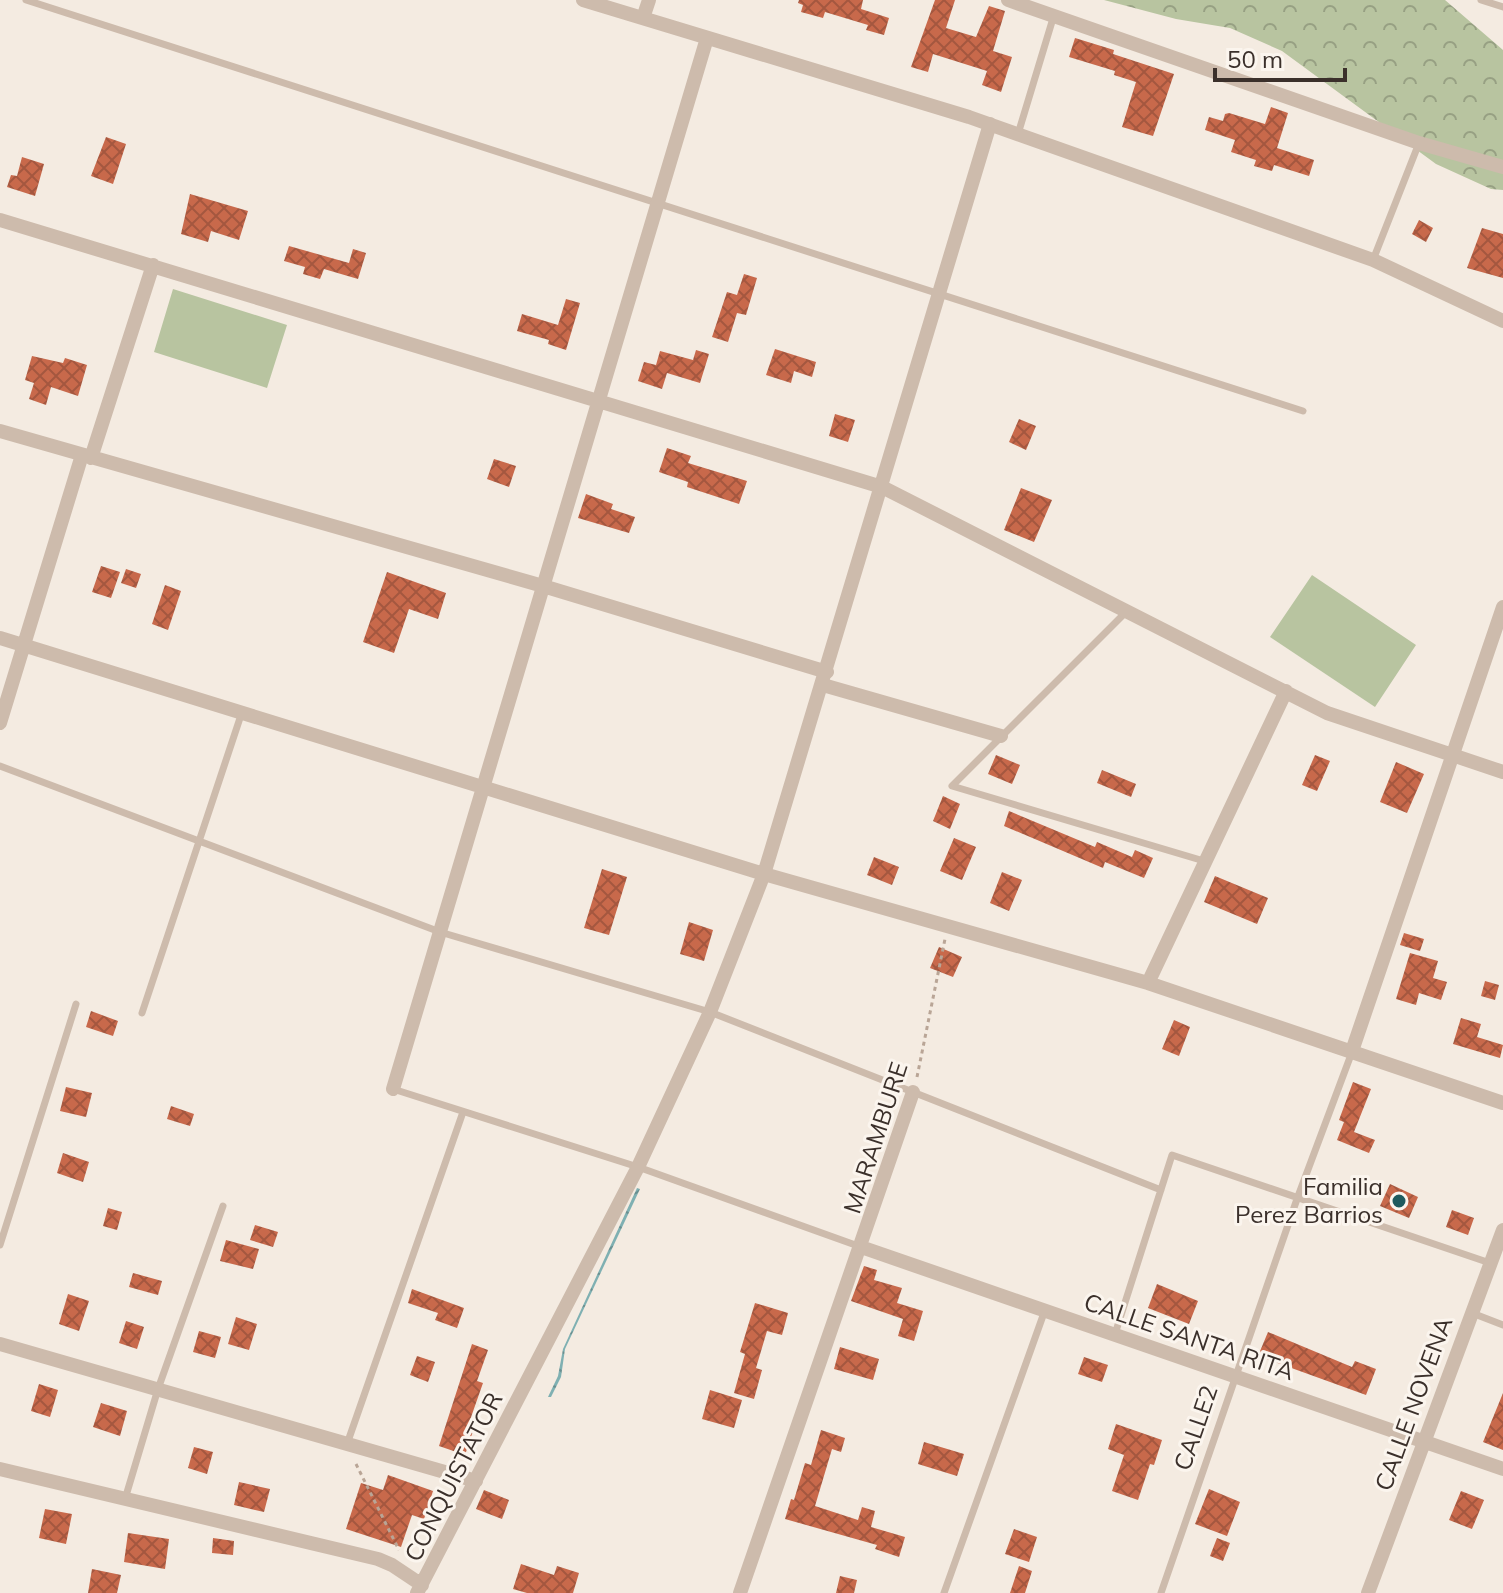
<svg xmlns="http://www.w3.org/2000/svg" width="1503" height="1593" viewBox="0 0 1503 1593" font-family="Mulish,sans-serif">
<style>
.green{fill:#b8c4a0}
.forest{fill:url(#forest-crowns)}
.water{fill:url(#water-waves)}
.building{fill:url(#building-cross-hatch)}
.lines{fill:none;stroke-linecap:round;stroke-linejoin:round}
.path{stroke:#b9a596;stroke-width:3;stroke-dasharray:4 4;stroke-linecap:butt}
.service{stroke:#cdbbac;stroke-width:7}
.minor{stroke:#cdbbac;stroke-width:14}
.poi-dot{fill:#1f5a5e;stroke:#fbf5ee;stroke-width:3}
.labels{text-anchor:middle;stroke-width:6;stroke-linejoin:round;paint-order:stroke}
.street-label{font-size:24px;fill:#3b302b;stroke:#fbf5ee}
.poi-label{font-size:24px;fill:#3b302b;stroke:#fbf5ee;text-anchor:end}
</style>
<defs>
<pattern id="forest-crowns" width="20" height="18" patternUnits="userSpaceOnUse" patternTransform="scale(2)"><rect width="20" height="18" fill="#b8c4a0"/><path d="M2 6a3 3 0 1 1 6 0M12 15a3 3 0 1 1 6 0" fill="none" stroke="#97a083"/></pattern>
<pattern id="water-waves" width="16" height="10" patternUnits="userSpaceOnUse" patternTransform="scale(2)"><rect width="16" height="10" fill="#7fb0b2"/><path d="M0 5q4-4 8 0t8 0" fill="none" stroke="#699091"/></pattern>
<pattern id="building-cross-hatch" width="8" height="8" patternUnits="userSpaceOnUse" patternTransform="scale(2)"><rect width="8" height="8" fill="#c8694b"/><path d="M0 0l8 8M0 8l8-8" fill="none" stroke="#a4573f"/></pattern>
</defs>
<rect width="100%" height="100%" fill="#f4ebe1"/>
<!-- green -->
<path class="green" d="M173,289L287,325L267,388L154,352Z
M1312,575L1416,645L1375,707L1270,637Z"/>
<!-- forest -->
<path class="forest" d="M1104,0H1445L1503,50V190L1491,189L1436,164L1282,51L1230,28L1176,19Z"/>
<!-- water -->
<path class="water" d="M637,1188L640,1189L565,1349L561,1377L551,1397H548L558,1376L563,1349Z"/>
<!-- building -->
<path class="building" d="M799,0H863L861,9L889,18L884,35L866,30L868,25L825,12L823,18L801,12L803,5L798,3Z
M935,0H955L946,28L976,37L989,6L1005,11L993,51L1012,57L1001,92L982,85L987,71L933,54L928,72L911,67Z
M1075,38L1114,50L1113,54L1174,74L1153,136L1122,127L1136,82L1114,75L1115,71L1069,57Z
M1271,107L1288,113L1277,148L1314,160L1309,176L1274,165L1272,171L1254,166L1256,160L1231,152L1235,140L1205,130L1209,117L1223,121L1225,114L1229,113L1265,124Z
M106,137L126,144L113,184L91,176Z
M22,157L44,164L35,196L7,187L11,175L17,176Z
M190,194L248,211L239,240L211,231L208,242L181,234Z
M1419,220L1433,228L1426,242L1412,234Z
M1482,228L1503,234V278L1467,268Z
M289,246L349,263L353,249L366,253L358,279L324,269L320,279L303,274L305,267L284,261Z
M744,274L757,278L746,315L737,313L728,342L712,337L727,292L737,295Z
M566,299L580,303L566,350L548,344L549,340L517,331L522,314L558,325Z
M775,349L816,362L812,377L794,371L791,383L766,375Z
M696,350L709,354L700,383L667,373L662,389L638,381L644,362L656,365L660,351L693,360Z
M32,356L63,363L65,358L87,365L78,396L51,387L46,405L29,399L34,383L25,380Z
M835,414L855,420L848,442L829,436Z
M1019,419L1036,426L1026,450L1009,442Z
M667,448L691,456L688,463L747,481L739,504L687,487L688,482L659,472Z
M494,459L516,466L509,487L487,479Z
M1021,488L1052,500L1034,542L1004,530Z
M586,494L613,504L611,509L635,517L629,533L578,518Z
M101,566L120,572L111,598L92,592Z
M126,569L141,574L136,588L121,583Z
M387,572L446,593L438,619L409,609L394,653L363,642Z
M165,585L181,591L168,630L152,624Z
M996,755L1020,765L1012,784L988,774Z
M1315,755L1330,761L1317,791L1302,785Z
M1396,762L1424,774L1407,813L1380,802Z
M1102,770L1136,784L1131,797L1097,783Z
M943,796L960,804L950,829L933,821Z
M1009,811L1095,847L1097,842L1132,857L1135,850L1153,858L1144,878L1105,862L1103,868L1004,826Z
M954,838L976,847L962,880L940,871Z
M874,857L899,867L892,885L867,875Z
M602,869L627,877L609,935L584,928Z
M1002,872L1022,880L1009,911L990,903Z
M1215,876L1268,898L1257,924L1204,902Z
M689,922L713,930L704,961L680,954Z
M1404,933L1424,939L1420,951L1400,945Z
M939,947L962,957L953,977L930,968Z
M1410,953L1438,961L1433,978L1447,982L1441,1000L1419,993L1416,1005L1396,999Z
M1485,981L1499,985L1495,1000L1481,996Z
M91,1011L118,1021L113,1036L86,1027Z
M1461,1018L1481,1024L1477,1037L1503,1045L1500,1058L1453,1044Z
M1174,1020L1190,1027L1179,1056L1162,1049Z
M1353,1082L1371,1089L1354,1132L1375,1140L1369,1153L1337,1140L1344,1122L1339,1120Z
M66,1087L92,1093L86,1117L60,1111Z
M171,1106L194,1114L190,1126L167,1119Z
M63,1153L89,1162L83,1182L57,1173Z
M1390,1184L1418,1197L1409,1218L1380,1206Z
M108,1208L122,1212L117,1230L103,1226Z
M1452,1210L1474,1218L1468,1235L1446,1227Z
M255,1225L278,1232L273,1247L250,1240Z
M226,1240L259,1249L253,1269L220,1261Z
M864,1266L877,1270L874,1280L902,1288L897,1303L923,1311L914,1341L898,1336L903,1319L851,1301Z
M133,1273L162,1281L158,1295L129,1287Z
M1157,1284L1198,1301L1189,1324L1148,1308Z
M412,1289L464,1308L457,1328L435,1320L438,1313L408,1303Z
M68,1294L89,1301L79,1331L59,1324Z
M755,1303L788,1313L782,1335L767,1331L756,1368L762,1370L754,1399L734,1393L745,1354L740,1352Z
M236,1317L257,1324L249,1350L228,1344Z
M126,1321L144,1327L137,1349L119,1343Z
M199,1331L221,1337L215,1358L193,1352Z
M1268,1332L1352,1367L1355,1361L1376,1369L1366,1395L1258,1356Z
M472,1344L488,1350L477,1381L483,1383L470,1420L476,1422L465,1455L439,1446Z
M840,1347L879,1359L873,1380L834,1369Z
M417,1356L435,1362L428,1382L410,1375Z
M1084,1357L1108,1365L1102,1382L1078,1374Z
M39,1384L58,1390L50,1417L31,1411Z
M710,1390L742,1400L734,1428L702,1419Z
M1503,1393V1450L1483,1442Z
M101,1403L127,1411L120,1436L93,1427Z
M1116,1424L1162,1440L1154,1465L1150,1464L1138,1500L1112,1491L1124,1455L1108,1449Z
M821,1430L845,1438L841,1452L832,1449L815,1506L858,1520L862,1507L875,1511L871,1527L905,1537L899,1557L875,1549L877,1545L785,1519L791,1499L794,1500L805,1463L811,1465Z
M924,1442L964,1454L957,1476L918,1464Z
M194,1447L213,1452L207,1474L188,1468Z
M388,1475L433,1491L424,1519L412,1515L401,1547L346,1529L361,1483L383,1490Z
M239,1482L270,1489L264,1512L234,1505Z
M1209,1489L1240,1502L1227,1536L1195,1524Z
M484,1490L509,1500L502,1519L476,1509Z
M1461,1491L1484,1500L1472,1529L1449,1520Z
M45,1509L72,1514L66,1544L39,1538Z
M1014,1529L1037,1537L1029,1562L1005,1554Z
M128,1533L169,1539L165,1569L124,1562Z
M213,1538L234,1541L233,1555L212,1553Z
M1217,1538L1230,1543L1223,1561L1210,1556Z
M521,1564L554,1575L557,1566L579,1573L573,1593H527L513,1589Z
M1019,1566L1032,1571L1025,1593H1010Z
M92,1569L121,1575L117,1593H88Z
M840,1576L857,1580L854,1593H836Z"/>
<g class="lines">
<!-- path -->
<path class="path" d="M917,1077L945,939
M356,1464L399,1550"/>
<!-- service -->
<path class="service" d="M26,0L1303,411
M1481,0L1503,7
M1018,134L1054,15
M1373,260L1419,143
M1127,611L952,786L1204,861
M0,766L440,932L710,1012L1161,1190
M142,1013L242,712
M393,1089L638,1167L861,1247
M0,1245L76,1004
M1472,1313L1503,1325
M1115,1334L1172,1155L1490,1263
M347,1444L463,1112
M125,1499L158,1389L223,1206
M944,1593L1045,1310
M1161,1593L1297,1199L1352,1052"/>
<!-- minor -->
<path class="minor" d="M583,0L969,117L1373,260L1503,321
M1008,0L1419,143L1503,167
M643,18L649,0
M0,220L882,487L1327,713L1503,772
M0,431L543,586L827,672
M91,458L153,265
M0,638L764,874L1148,983L1503,1103
M823,685L1001,736
M0,723L82,455
M1148,983L1286,691
M1352,1051L1503,607
M393,1089L707,38
M861,1247L1503,1469
M0,1344L476,1481
M0,1469L378,1559L392,1565L422,1585
M417,1593L638,1167L710,1012L764,874L990,124
M740,1593L913,1092
M1368,1593L1503,1230"/>
</g>
<!-- markers -->
<circle class="poi-dot" cx="1399" cy="1201" r="8"/>
<g class="labels">
<!-- street labels -->
<g class="street-label">
<text transform="translate(876 1138) rotate(-72)" y="8">MARAMBURE</text>
<text transform="translate(1189 1337) rotate(19)" y="8">CALLE SANTA RITA</text>
<text transform="translate(1414 1404) rotate(-70)" y="8">CALLE NOVENA</text>
<text transform="translate(1196 1428) rotate(-71)" y="8">CALLE2</text>
<text transform="translate(454 1477) rotate(-63)" y="8">CONQUISTATOR</text>
</g>
<!-- poi labels -->
<g class="poi-label">
<text x="1383" y="1195">Familia<tspan x="1383" dy="28">Perez Barrios</tspan></text>
</g>
</g>
<!-- scale -->
<path d="M1215 68v12h130v-12" fill="none" stroke="#3b302b" stroke-width="4"/>
<text x="1227" y="68" font-size="24" fill="#3b302b" stroke="#fbf5ee" stroke-width="6" paint-order="stroke">50 m</text>
</svg>
